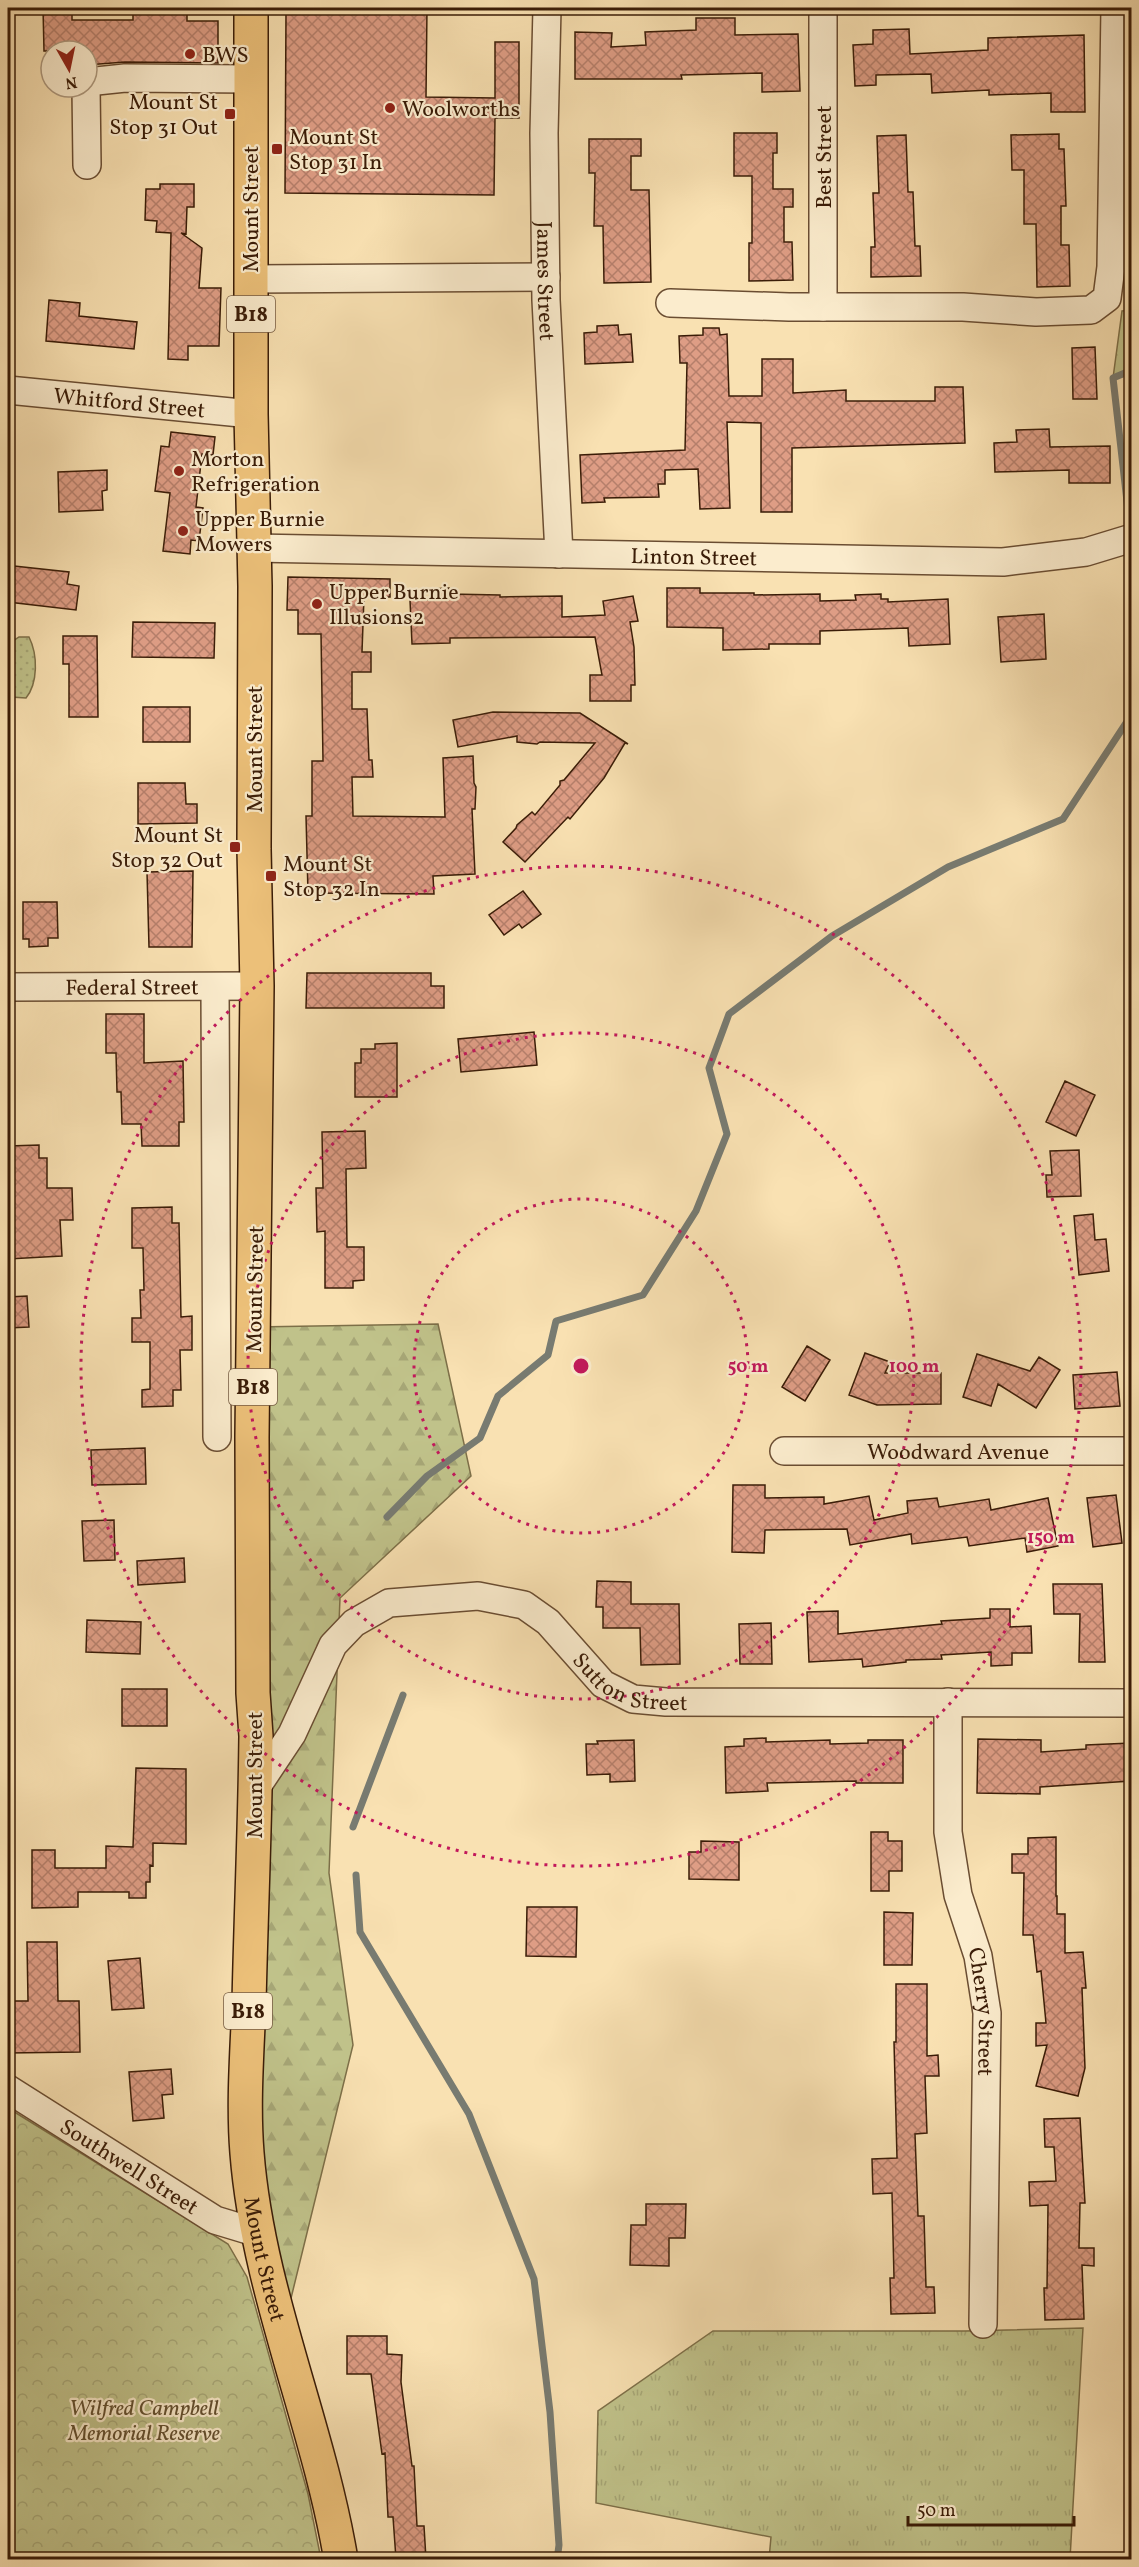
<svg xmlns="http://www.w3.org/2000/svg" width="1139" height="2567" viewBox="0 0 1139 2567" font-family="Vollkorn,serif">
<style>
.grass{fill:url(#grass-tufts);stroke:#7d6f48;stroke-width:1.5}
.forest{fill:url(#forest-firs);stroke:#7d6f48;stroke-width:1.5}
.park{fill:url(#park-crowns);stroke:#7d6f48;stroke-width:1.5}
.garden{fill:url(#garden-dots);stroke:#7d6f48;stroke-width:1.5}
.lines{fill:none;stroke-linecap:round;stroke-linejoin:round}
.stream{stroke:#787b71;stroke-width:7}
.building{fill:url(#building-cross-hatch);stroke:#3a1c07;stroke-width:1.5}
.minor-casing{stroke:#6a4d32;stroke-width:30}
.highway-casing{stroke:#3a1c07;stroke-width:36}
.minor{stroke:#fbeccd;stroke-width:27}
.highway{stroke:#ecc079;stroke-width:33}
.ring{fill:none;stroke:#c2185b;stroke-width:3;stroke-dasharray:3 6}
.poi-dot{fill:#8f2418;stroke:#fbeccd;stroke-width:2}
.labels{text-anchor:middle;stroke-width:4.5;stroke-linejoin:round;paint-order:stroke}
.shield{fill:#fbeccd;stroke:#745a42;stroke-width:1.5}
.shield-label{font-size:21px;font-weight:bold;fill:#3a1c07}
.poi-label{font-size:22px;fill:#3a1c07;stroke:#fbeccd;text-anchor:start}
.street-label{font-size:22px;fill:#3a1c07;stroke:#fbeccd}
.park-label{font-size:22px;font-style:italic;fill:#624e2e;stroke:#fbeccd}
.centre{fill:#c2185b;stroke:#fbeccd;stroke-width:3}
.ring-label{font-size:18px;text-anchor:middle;font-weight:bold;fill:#c2185b;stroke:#fbeccd;stroke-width:4.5;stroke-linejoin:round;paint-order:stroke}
</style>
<defs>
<pattern id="grass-tufts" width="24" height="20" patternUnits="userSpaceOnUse" patternTransform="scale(1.5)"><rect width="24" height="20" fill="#c0c28a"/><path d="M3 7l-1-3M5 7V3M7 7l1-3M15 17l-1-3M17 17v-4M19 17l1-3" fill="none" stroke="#a6a676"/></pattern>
<pattern id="forest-firs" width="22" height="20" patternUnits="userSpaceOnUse" patternTransform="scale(1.5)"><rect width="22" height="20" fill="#c0c28a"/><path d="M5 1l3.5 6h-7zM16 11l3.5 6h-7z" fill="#a6a676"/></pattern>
<pattern id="park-crowns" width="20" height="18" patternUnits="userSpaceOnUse" patternTransform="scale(1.5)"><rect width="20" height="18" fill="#c0c28a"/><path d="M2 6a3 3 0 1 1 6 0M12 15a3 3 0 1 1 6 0" fill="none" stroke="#a6a676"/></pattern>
<pattern id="garden-dots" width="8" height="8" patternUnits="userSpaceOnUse" patternTransform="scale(1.5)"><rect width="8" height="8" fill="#c0c28a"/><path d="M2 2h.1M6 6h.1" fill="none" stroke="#a6a676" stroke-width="1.8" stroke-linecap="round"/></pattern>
<pattern id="building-cross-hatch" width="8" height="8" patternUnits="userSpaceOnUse" patternTransform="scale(1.5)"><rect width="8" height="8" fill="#de9d85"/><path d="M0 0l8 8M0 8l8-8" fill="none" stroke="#b57f6b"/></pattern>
</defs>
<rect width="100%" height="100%" fill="#f9e1b2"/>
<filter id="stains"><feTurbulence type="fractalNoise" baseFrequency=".00333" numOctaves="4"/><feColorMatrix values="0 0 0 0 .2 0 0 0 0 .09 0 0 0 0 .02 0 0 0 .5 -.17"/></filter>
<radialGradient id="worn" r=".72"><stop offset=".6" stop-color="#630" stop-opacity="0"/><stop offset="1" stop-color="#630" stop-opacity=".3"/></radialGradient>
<!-- grass -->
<path class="grass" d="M1083,2328L1070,2559H769L771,2537L596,2503L598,2411L713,2331H965Z"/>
<!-- forest -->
<path class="forest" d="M1131,310V375L1113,378L1122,311Z
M438,1324L471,1476L340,1598L329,1873L353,2045L282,2335L258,2233L253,1327Z"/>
<!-- park -->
<path class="park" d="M8,2108L228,2244L247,2277L308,2494L321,2559H8Z"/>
<!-- garden -->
<path class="garden" d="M19,637H29C38,655 38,683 26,698L11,697L13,641Z"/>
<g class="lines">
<!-- stream -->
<path class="stream" d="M1129,519L1113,378L1132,370
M387,1517L427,1476L480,1438L498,1396L548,1355L556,1321L643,1295L696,1211L727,1134L709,1068L729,1014L832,936L948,867L1063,819L1132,714
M353,1827L403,1695
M356,1875L360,1932L469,2114L534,2279L550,2412L559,2545L557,2560"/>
</g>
<!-- building -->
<path class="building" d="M43,8H72V20H133V8H187V21H218V63L125,62L87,65V51H44Z
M294,8H427L426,97L495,98V42H519V118H495L494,195L285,193L286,12Z
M696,18H735V35L798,34L800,91L762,92V73L681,75L682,79H575V32L612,33L611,47L646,45L645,32L696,30Z
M909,29L910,54L988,50V38L1084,35L1085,112H1051V93L989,95V90L932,93L931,74L876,75V85L855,86L853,45L873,44V30Z
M734,133H777V153H773V189H793V207H784V242H792L793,280L749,281V243H752V176H734Z
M1059,134V149H1064L1066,206H1061V245H1069L1070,286L1037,287L1036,224H1024V170H1012L1011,135Z
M906,135L908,192H913L915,246H920L921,276L871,277V247H875L873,193H879L877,136Z
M589,139H641V156H631V190H649L651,282L604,283L603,226H594L595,173H589Z
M160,184H194V207H187L186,234L181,233L202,248L199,288H221L219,346H188V360L168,359L171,233L156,232L157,221L145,220L146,189H160Z
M49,300L80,303L79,316L137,322L134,349L46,341Z
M618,325L619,335L631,334L633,362L585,364L584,333L597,332V326Z
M703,328H719L720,335L727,334L729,396H762V359H793V393L846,390V401H935V387H963L965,443L792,448V512H761V423L727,422L730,508L700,509L698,469L665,470V484H658L659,497L604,498L605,502L582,503L580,455L685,450L687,363H680L679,336L703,335Z
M1095,347L1097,399H1073L1072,348Z
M1049,429L1050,447L1110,446V483H1069V470L995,472L994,443L1017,442L1016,430Z
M171,432L215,437L213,455L202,454L196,507L203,508L199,541L191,540L190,554L163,551L170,493L155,491L161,446L169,447Z
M107,470V490L102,491L103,510L59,512L58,472Z
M14,566L69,572L67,584L79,586L76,610L8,602V573L13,574Z
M288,577L390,579V597H364L362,652H371V672H352V709H367L369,760H372L373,777H352L353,816L445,817L443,758L473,756L474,783L476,787L475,809H472L475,874L433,876L434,894L308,893L306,816H312V761H323L321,634H298V610H287Z
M449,588V594L500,595V597L562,596V617L605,615L603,601L633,596L638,621L630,622L634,647L635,685H631V701H590V675H602L595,637L450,638V643L412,644L410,600H431V589Z
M667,588H700V593H754V595L820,594V601L856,600L855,595L881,594V599H888V602L948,599L950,644L909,646L908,628L820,631V644H769V649L723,650V628L667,627Z
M1044,614L1046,659L1001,662L998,617Z
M133,622L215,623L214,658L132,657Z
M63,636H97L98,717H69V664H63Z
M143,707H190V742H143Z
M493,712L580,713L628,744L625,743L604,778L570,819L568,817L525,862L503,842L516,828L517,825L532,812L535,815L560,785V781L564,780L595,743L540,742L537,744L517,742V736L458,747L453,720Z
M138,783H185L186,804H197V823L138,824Z
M193,871L192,947H149L147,872Z
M523,891L541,914L522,928L519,924L504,935L489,915Z
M23,902H57L58,938H48V946L29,947V939H23Z
M307,973H431V986H444V1008H306Z
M106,1014H144V1063L183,1061L184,1122H179V1146H142L141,1124H122L121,1092H117L116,1053H106Z
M534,1032L537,1065L461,1072L458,1039Z
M397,1043V1097H355V1063H361V1049H375V1044Z
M1065,1081L1095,1095L1076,1136L1046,1122Z
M365,1131L366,1168L346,1169L347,1247H364V1280L353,1281V1288H325V1231L317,1232L316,1188H323L322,1132Z
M39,1145V1158H47V1188H72L73,1220H60L62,1256L8,1259V1146Z
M1079,1150L1081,1196L1047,1197L1046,1175H1052L1050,1151Z
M172,1207V1223H179L181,1317L192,1316V1350H180L181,1390H173V1406L142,1407V1390L150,1389V1342H132V1318H141L140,1290H144L143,1248H132V1208Z
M1093,1214L1095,1240L1106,1239L1109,1271L1079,1275L1074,1216Z
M27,1296L29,1327L8,1328V1297Z
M807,1346L830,1360L805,1401L782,1387Z
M865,1353L890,1362L885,1373H941V1404L877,1405L849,1395Z
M977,1354L1030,1371L1039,1357L1060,1370L1036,1408L998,1384L991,1406L963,1397Z
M1117,1372L1120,1406L1075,1409L1073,1375Z
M145,1448L146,1484L92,1485L91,1450Z
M733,1485H765V1498L824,1497V1504L869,1496L874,1520L908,1513L907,1501L937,1498L939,1507L989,1499L991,1510L1048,1498L1058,1546L1027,1552L1025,1538L969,1546L967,1537L912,1544L911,1534L850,1545L847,1529L765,1530L764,1553L732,1552Z
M1116,1495L1122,1543L1093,1547L1087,1498Z
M114,1520L115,1560L84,1561L82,1521Z
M184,1558L185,1582L138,1585L137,1561Z
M597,1581L631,1582V1604H679L680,1664L641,1665L640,1628H603V1607H596Z
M1053,1584H1102L1105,1662H1079L1080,1614H1054Z
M990,1609H1010V1627L1031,1626L1032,1653H1012V1665L991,1666V1652L941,1655L942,1659L906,1660V1662L863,1667L862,1659L809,1662L807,1612L838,1611V1634L942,1624L941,1621L990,1618Z
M87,1620L141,1622L140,1654L86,1652Z
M771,1623L772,1664H740L739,1624Z
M122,1689H167V1726H122Z
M766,1738V1742L830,1740V1744L868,1743V1740H903V1783H856V1781L767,1783L768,1791L726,1793L725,1747L744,1746V1739Z
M978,1739L1041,1740V1752L1086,1749V1745L1131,1743V1781L1040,1787V1794L977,1793Z
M634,1740L635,1781L610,1782V1774L587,1775L586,1744H598L597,1741Z
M136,1768L186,1769V1844L153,1843V1866L150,1865V1882H146V1898H129V1892H78V1907L32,1908V1850H55V1868H106V1846L133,1847Z
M871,1832H888V1841H902V1871H889V1891H871Z
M1056,1837V1896H1057V1914H1065V1953L1083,1952L1086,1988H1082L1085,2068L1078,2096L1036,2086L1047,2045L1036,2046V2023H1046L1041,1971L1037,1972L1033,1935H1023L1024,1873H1012V1854H1028V1838Z
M701,1841L739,1842V1880L689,1879V1852H701Z
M527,1907H577L576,1957L526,1956Z
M884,1912L913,1913L912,1965H884Z
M27,1942H57L58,2001H79L80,2052L8,2053V2001H28Z
M140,1958L144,2008L112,2010L108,1961Z
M896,1984H927V2056L938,2055L939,2076H925L927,2133L915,2134L918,2216H924L926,2287H934L935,2313L891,2314L890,2278H894L892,2193L873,2194L872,2159L897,2158L894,2042H896Z
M171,2069L173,2094L162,2095L164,2118L133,2121L129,2072Z
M1080,2118L1085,2203H1080L1079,2248H1094V2266L1082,2265L1084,2319L1045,2320L1044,2288H1047L1048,2205L1030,2206L1029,2182L1056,2181L1054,2147H1045L1044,2119Z
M646,2204H686L685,2238H669V2266L630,2265L631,2225H646Z
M347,2336H387V2354L402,2355L401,2382L412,2466H414L417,2526H424L426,2559H396L393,2517H388L385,2453L382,2454L371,2374H347Z"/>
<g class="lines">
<!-- minor casing -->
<g class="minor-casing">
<g id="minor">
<path id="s1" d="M547,8L544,133L546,300L559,554"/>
<path d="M823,8V307"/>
<path d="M87,82L125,78L249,79"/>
<path d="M86,87L87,165"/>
<path d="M251,279L546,277"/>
<path d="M670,303L789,307H963L1036,312L1091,310L1107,298L1111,267L1115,8"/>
<path id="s2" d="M8,390L251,414"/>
<path id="s3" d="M254,548L1003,562L1086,552L1132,538"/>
<path id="s4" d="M8,987L257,986"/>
<path d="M215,987L217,1437"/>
<path id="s5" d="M784,1451H1132"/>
<path id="s6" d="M948,1702V1832L958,1895L978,1956L987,2013L983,2324"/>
<path id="s7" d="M256,1788L292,1734L333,1645L354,1623L389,1603L478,1596L524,1605L548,1622L603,1684L633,1699L666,1702L1132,1703"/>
<path id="s8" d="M8,2089L215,2220L258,2233"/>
</g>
</g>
<!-- highway casing -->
<g class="highway-casing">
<g id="highway">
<path id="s9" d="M251,8V414L255,586L254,849L257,986L252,1437L253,1693L256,1736C255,1825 251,1914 249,2003C247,2053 243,2104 247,2153C258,2293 318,2422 341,2560"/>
</g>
</g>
<!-- minor -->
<use href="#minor" class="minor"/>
<!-- highway -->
<use href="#highway" class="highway"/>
</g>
<!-- distance rings -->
<g class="ring">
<circle cx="581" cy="1366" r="167"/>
<circle cx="581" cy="1366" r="333"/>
<circle cx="581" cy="1366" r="500"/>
</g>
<!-- markers -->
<g class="poi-dot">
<circle cx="190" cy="54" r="6"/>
<circle cx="390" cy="108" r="6"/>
<rect x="224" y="108" width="12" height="12" rx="3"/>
<rect x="271" y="143" width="12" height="12" rx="3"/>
<circle cx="179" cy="471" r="6"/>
<circle cx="183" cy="531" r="6"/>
<circle cx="317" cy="604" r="6"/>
<rect x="229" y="841" width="12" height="12" rx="3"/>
<rect x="265" y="870" width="12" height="12" rx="3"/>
</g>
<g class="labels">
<!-- shield labels -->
<g class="shield">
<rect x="227" y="296" width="48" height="36" rx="4.5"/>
<rect x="229" y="1369" width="48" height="36" rx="4.5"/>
<rect x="224" y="1993" width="48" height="36" rx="4.5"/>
</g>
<g class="shield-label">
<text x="251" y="321">B18</text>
<text x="253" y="1394">B18</text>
<text x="248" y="2018">B18</text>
</g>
<!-- poi labels -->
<g class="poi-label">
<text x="202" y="62">BWS</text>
<text x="218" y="109" text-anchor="end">Mount St<tspan x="218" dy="25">Stop 31 Out</tspan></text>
<text x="402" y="116">Woolworths</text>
<text x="289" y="144">Mount St<tspan x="289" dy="25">Stop 31 In</tspan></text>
<text x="191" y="466">Morton<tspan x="191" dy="25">Refrigeration</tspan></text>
<text x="195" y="526">Upper Burnie<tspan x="195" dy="25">Mowers</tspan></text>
<text x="329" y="599">Upper Burnie<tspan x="329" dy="25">Illusions2</tspan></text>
<text x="223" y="842" text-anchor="end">Mount St<tspan x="223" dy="25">Stop 32 Out</tspan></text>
<text x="283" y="871">Mount St<tspan x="283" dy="25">Stop 32 In</tspan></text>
</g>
<!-- street labels -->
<g class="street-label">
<text transform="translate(823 157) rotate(-90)" y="8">Best Street</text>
<text transform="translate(250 209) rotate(-90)" y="8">Mount Street</text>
<text dy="8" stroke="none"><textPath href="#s1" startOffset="273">James Street</textPath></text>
<text dy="8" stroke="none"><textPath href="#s2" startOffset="122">Whitford Street</textPath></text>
<text dy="8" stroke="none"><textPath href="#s3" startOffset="440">Linton Street</textPath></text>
<text transform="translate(254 749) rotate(-90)" y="8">Mount Street</text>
<text dy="8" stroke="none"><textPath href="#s4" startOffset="124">Federal Street</textPath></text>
<text transform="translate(254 1289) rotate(-89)" y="8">Mount Street</text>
<text dy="8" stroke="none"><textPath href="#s5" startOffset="174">Woodward Avenue</textPath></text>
<text dy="8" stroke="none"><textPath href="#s7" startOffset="507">Sutton Street</textPath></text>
<text transform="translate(254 1775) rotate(-90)" y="8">Mount Street</text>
<text dy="8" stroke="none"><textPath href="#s6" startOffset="314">Cherry Street</textPath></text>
<text dy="8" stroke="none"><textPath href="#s8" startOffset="144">Southwell Street</textPath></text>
<text dy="8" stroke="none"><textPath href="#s9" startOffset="2253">Mount Street</textPath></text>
</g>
<!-- park labels -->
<g class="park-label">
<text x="144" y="2415">Wilfred Campbell<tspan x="144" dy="25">Memorial Reserve</tspan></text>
</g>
</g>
<circle cx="581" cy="1366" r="9" class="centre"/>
<g class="ring-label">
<text x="748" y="1372">50 m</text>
<text x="914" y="1372">100 m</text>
<text x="1051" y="1543">150 m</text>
</g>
<!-- margin -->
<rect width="1139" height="2567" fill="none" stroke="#f9e1b2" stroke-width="30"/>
<rect x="9" y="9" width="1121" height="2549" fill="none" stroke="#3a1c07" stroke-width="3"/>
<rect x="15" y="15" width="1109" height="2537" fill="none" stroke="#3a1c07" stroke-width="1.5"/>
<!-- north arrow -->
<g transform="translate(69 69) rotate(171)"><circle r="28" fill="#fbeccd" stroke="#ae997e" stroke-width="1.5"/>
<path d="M0-4.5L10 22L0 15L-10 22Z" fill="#8f2418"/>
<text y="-9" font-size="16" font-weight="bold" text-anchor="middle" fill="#3a1c07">N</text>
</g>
<!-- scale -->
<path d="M908 2516v9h166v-9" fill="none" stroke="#3a1c07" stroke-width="3"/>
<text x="917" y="2516" font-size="18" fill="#3a1c07" stroke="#fbeccd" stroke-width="4.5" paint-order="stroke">50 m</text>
<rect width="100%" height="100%" filter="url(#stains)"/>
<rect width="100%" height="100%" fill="url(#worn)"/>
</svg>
